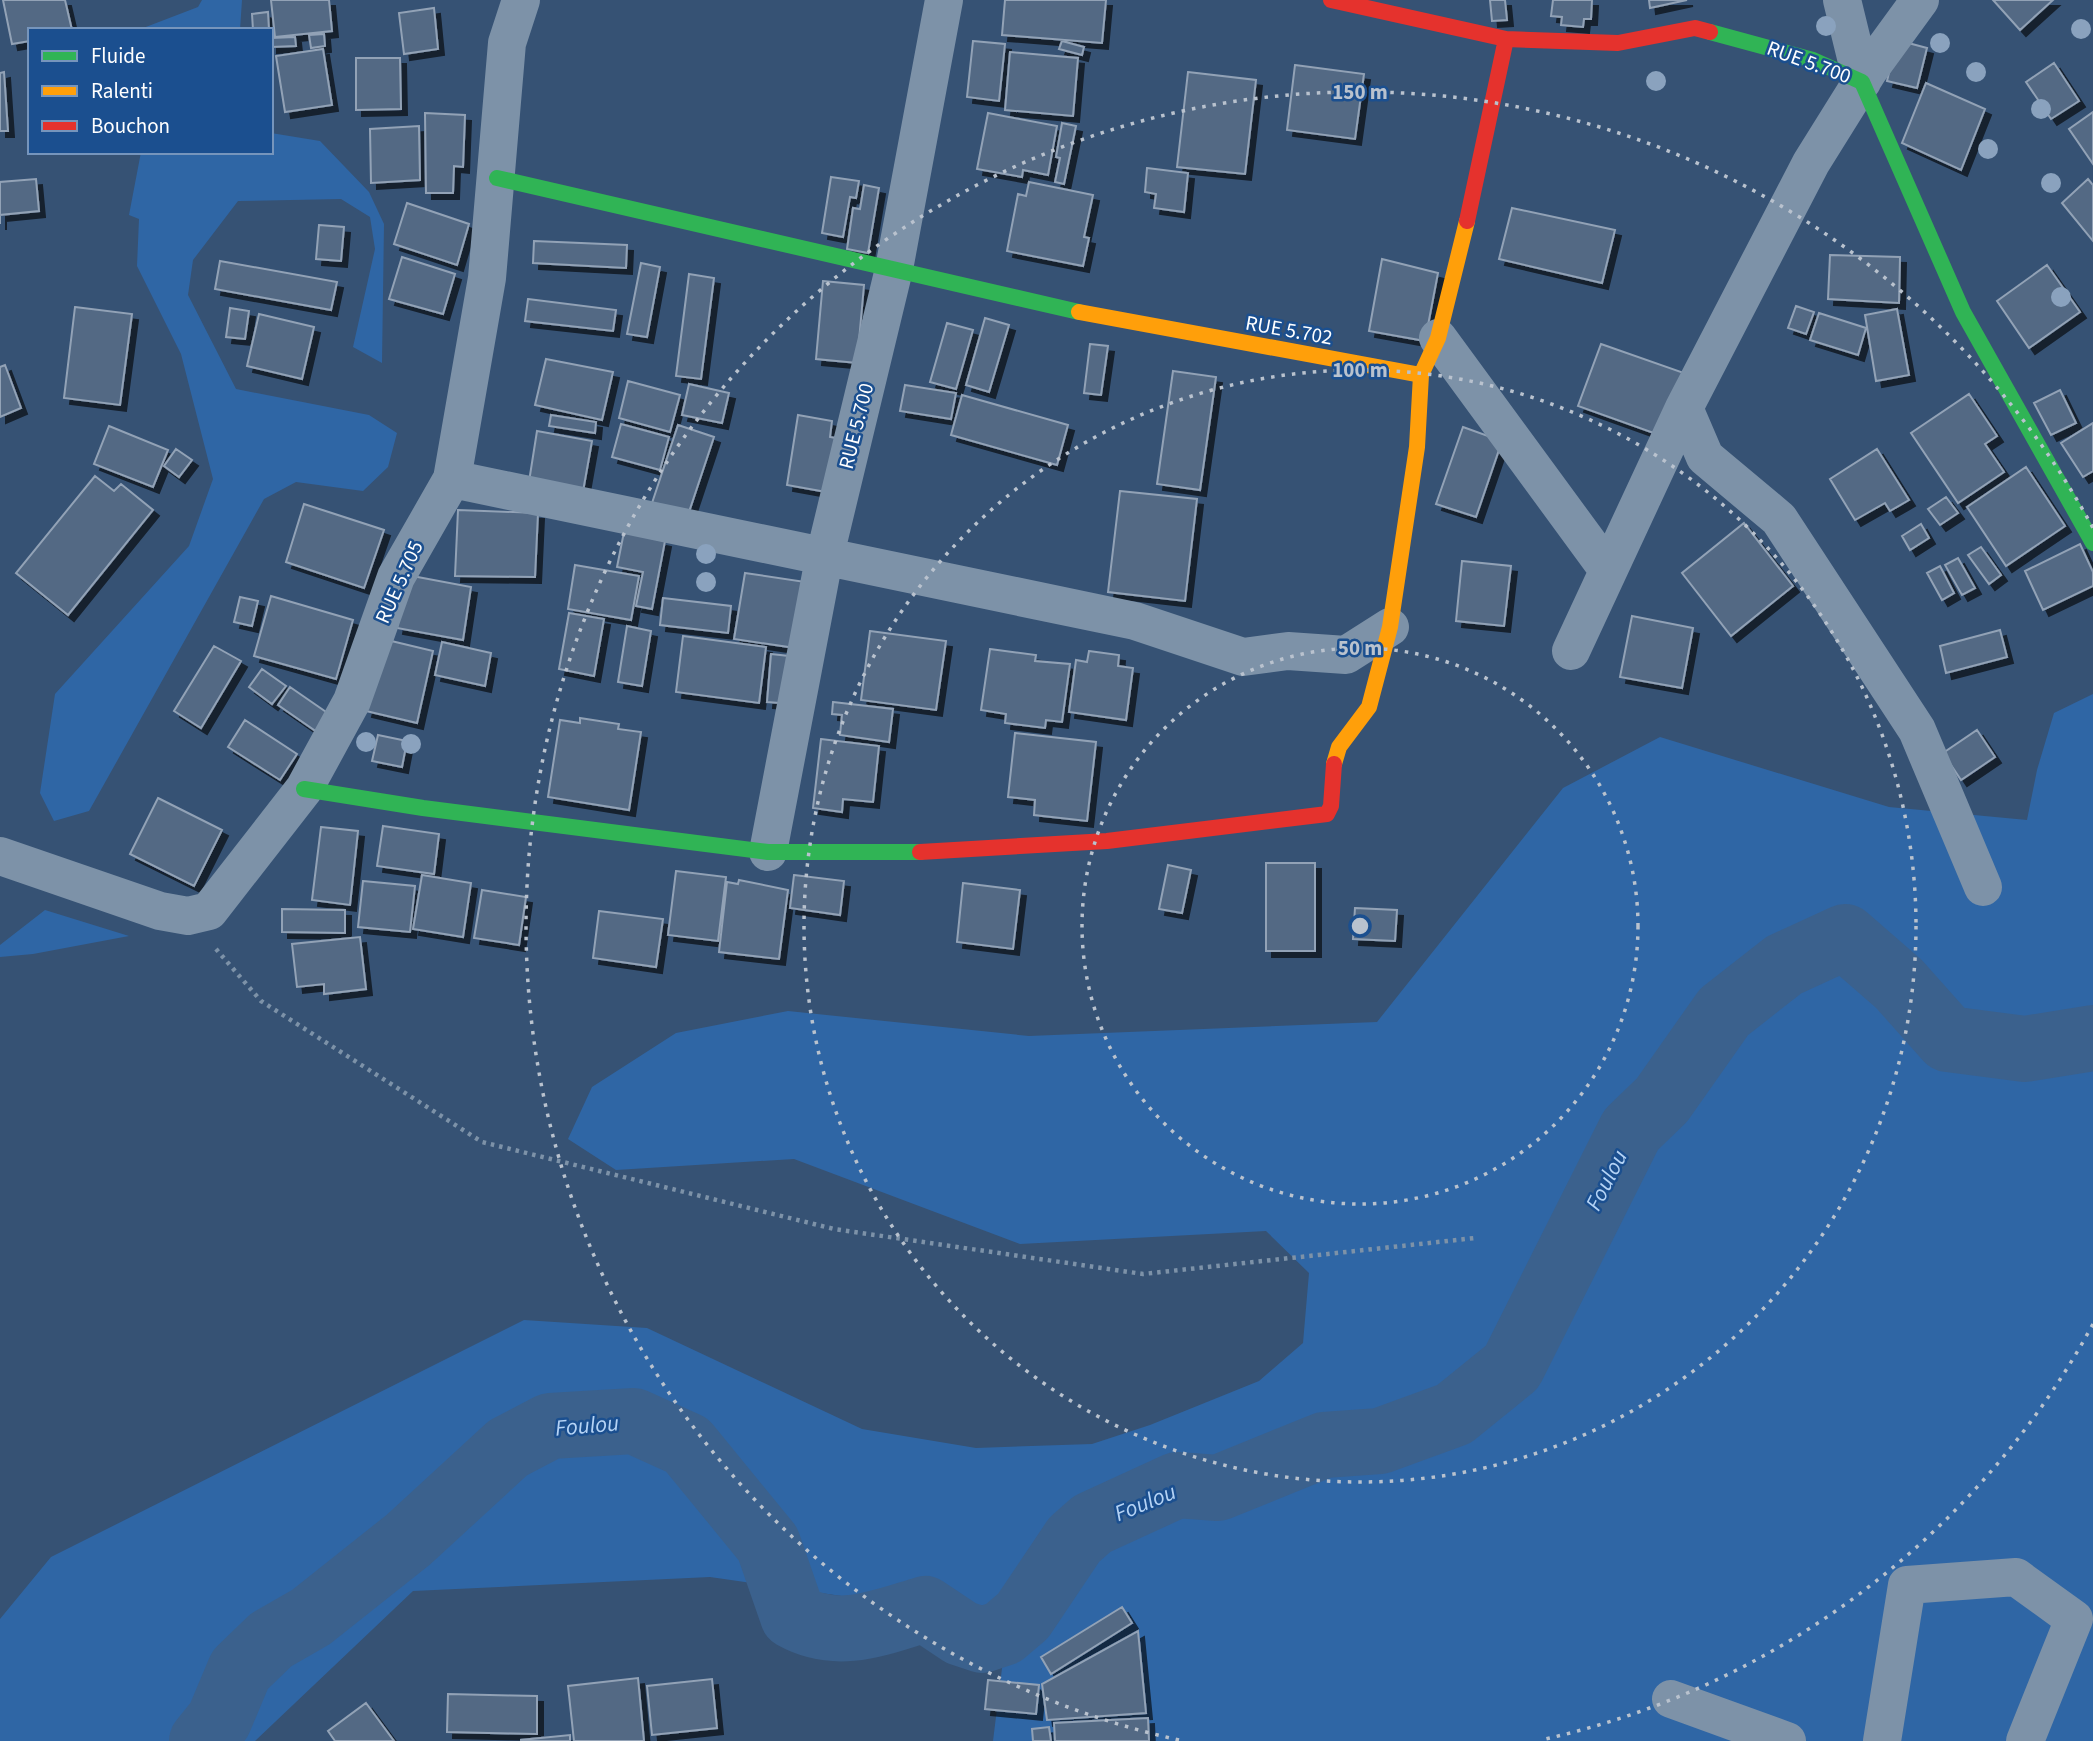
<svg xmlns="http://www.w3.org/2000/svg" width="2093" height="1741" viewBox="0 0 2093 1741" font-family="'Source Sans 3',sans-serif">
<style>
.green{fill:#2f66a5}
.lines{fill:none;stroke-linecap:round;stroke-linejoin:round}
.river{stroke:#3b618d;stroke-width:66}
.building{fill:#526984;stroke:#92a2b6;stroke-width:2;filter:url(#shadow)}
.path{stroke:#7d92a8;stroke-width:4.5;stroke-dasharray:3.5 5;stroke-linecap:butt}
.street{stroke:#7d92a8;stroke-width:38}
.fast{stroke:#30b455;stroke-width:16}
.slow{stroke:#ff9f0a;stroke-width:16}
.jam{stroke:#e5322d;stroke-width:16}
.tree{fill:#8aa2be}
.ring{fill:none;stroke:#b9c2ce;stroke-width:3.5;stroke-dasharray:3.5 7}
.labels{text-anchor:middle;stroke-width:5;stroke-linejoin:round;paint-order:stroke}
.street-label{font-size:21px;fill:#fff;stroke:#1b4f8f}
.water-label{font-size:23px;font-style:italic;fill:#b5d3f5;stroke:#1b4f8f}
.centre{fill:#b9c2ce;stroke:#1b4f8f;stroke-width:3.5}
.ring-label{font-size:21px;text-anchor:middle;font-weight:bold;fill:#b9c2ce;stroke:#1b4f8f;stroke-width:5;stroke-linejoin:round;paint-order:stroke}
</style>
<defs>
<filter id="shadow"><feDropShadow dx="6" dy="6" stdDeviation="0" flood-color="#0009"/></filter>
</defs>
<rect width="100%" height="100%" fill="#365274"/>
<!-- green -->
<path class="green" d="M202,0H242L240,30H138L198,7Z
M271,133L320,141L369,192L384,224L382,363L353,347L375,249L370,217L341,199L238,201L193,260L188,295L236,389L369,415L397,433L388,467L363,491L296,482L264,499L89,811L54,821L40,793L55,694L189,546L213,479L181,354L137,266L139,219L129,215L141,152H271Z
M2093,694V1741H993L1008,1620L710,1577L413,1591L255,1741H0V1619L51,1557L524,1320L647,1328L862,1429L976,1448L1092,1444L1150,1425L1259,1381L1303,1343L1309,1273L1266,1231L1020,1244L794,1159L616,1170L568,1139L592,1087L676,1033L788,1011L1029,1036L1377,1022L1563,788L1660,737L1889,807L2027,820L2037,770L2054,713Z
M45,910L129,936L33,954L0,957V945Z"/>
<g class="lines">
<!-- river -->
<path class="river" d="M202,1741L219,1720L240,1670L271,1640L311,1617L408,1540L508,1448L550,1426L634,1421L687,1445L768,1544L793,1616C838,1641 879,1623 925,1609L961,1633L982,1640L1003,1633L1023,1616L1074,1540L1092,1524L1177,1485L1218,1488L1324,1445L1380,1441L1454,1414L1512,1367L1631,1130L1662,1100L1724,1012L1784,965L1845,937L1899,984L1948,1039L2025,1049L2093,1038"/>
</g>
<!-- building -->
<path class="building" d="M3,0H65L72,30H30V41L12,44Z
M271,0H329L332,31L275,37Z
M1005,0H1106L1102,43L1002,35Z
M1490,0H1505L1507,20L1492,21Z
M1553,0H1592L1591,19H1584L1583,27L1561,25L1562,17L1551,16Z
M1649,0H1687L1650,8Z
M1993,0H2053L2020,30Z
M434,8L438,49L404,54L399,13Z
M268,12L269,30H253L252,14Z
M324,34L325,46L311,48L309,35Z
M295,37L296,46L271,47V38Z
M1897,40L1927,48L1917,88L1887,81Z
M973,41L1005,44L999,101L967,97Z
M1062,41L1084,47L1082,55L1059,49Z
M323,49L332,105L285,112L276,56Z
M1010,52L1078,58L1073,116L1005,110Z
M356,58H400L401,109L356,110Z
M2054,63L2079,101L2051,119L2026,82Z
M1295,65L1364,74L1355,139L1287,130Z
M4,72L8,131H0V73Z
M1188,72L1256,80L1245,174L1177,167Z
M1926,83L1985,109L1961,170L1902,143Z
M2093,112V164L2069,129Z
M425,113L465,115L463,167L454,166L453,193H426Z
M988,113L1057,126L1048,175L1023,170L1022,177L977,169Z
M1062,123L1076,126L1064,184L1055,182L1060,158L1056,157Z
M419,126L420,180L371,183L370,129Z
M1147,168L1188,173L1184,212L1154,208L1156,194L1145,192Z
M831,177L859,181L856,198L850,197L843,237L822,233Z
M36,179L39,211L0,215V224V182Z
M2088,179L2093,185V241L2062,203Z
M1029,182L1093,195L1084,237L1089,238L1083,266L1007,251L1018,194L1026,196Z
M864,185L879,188L868,253L847,249L853,208L860,209Z
M407,203L469,224L457,265L394,244Z
M1512,208L1615,230L1602,283L1499,259Z
M319,225L344,227L341,261L316,259Z
M534,241L627,245L626,268L533,263Z
M1830,255L1900,257L1899,303L1828,299Z
M402,257L455,274L443,314L389,299Z
M1382,259L1438,273L1425,341L1369,331Z
M220,261L337,282L331,310L215,289Z
M641,263L660,267L647,337L627,334Z
M2047,265L2080,312L2029,348L1997,301Z
M689,274L714,278L701,379L676,376Z
M823,281L864,285L857,363L816,359Z
M528,299L616,310L613,331L525,321Z
M1796,306L1814,312L1806,334L1788,328Z
M75,307L132,314L120,405L64,398Z
M230,308L249,311L245,339L226,337Z
M1897,309L1909,375L1876,381L1865,315Z
M1819,313L1866,328L1858,355L1810,340Z
M259,314L314,327L302,379L247,366Z
M985,318L1009,325L989,392L966,385Z
M947,323L973,330L956,389L930,382Z
M1090,344L1108,346L1101,395L1084,393Z
M1601,344L1684,373L1662,436L1578,406Z
M546,359L613,372L602,420L535,405Z
M5,365L21,408L0,417V367Z
M1173,371L1216,377L1200,490L1157,484Z
M628,381L680,395L670,432L619,418Z
M689,384L729,393L722,423L682,415Z
M905,385L956,393L951,419L900,411Z
M2060,390L2076,423L2051,435L2034,403Z
M1969,394L1997,436L1985,444L2004,472L1958,503L1911,433Z
M962,395L1068,425L1057,465L951,435Z
M551,415L596,422L595,433L549,426Z
M798,415L832,421L830,437L851,441L843,495L787,485Z
M2093,423V471L2083,477L2061,443Z
M621,424L669,437L660,470L612,457Z
M678,425L714,437L687,518L651,506Z
M109,426L168,450L153,487L94,464Z
M1463,427L1502,441L1476,517L1436,504Z
M537,431L592,441L582,497L528,488Z
M176,449L192,460L179,477L164,466Z
M1877,449L1909,500L1890,511L1885,503L1855,520L1830,479Z
M2026,467L2065,526L2006,566L1967,507Z
M95,476L114,491L121,484L153,510L68,615L16,573Z
M1120,491L1197,499L1185,601L1108,592Z
M1946,497L1958,513L1940,525L1928,509Z
M304,504L384,530L364,588L286,562Z
M458,510L538,513L535,577L455,576Z
M1744,523L1793,586L1731,636L1682,573Z
M1921,524L1929,538L1910,550L1902,536Z
M624,532L665,541L652,609L636,606L643,572L617,567Z
M2080,544L2093,572V586L2043,610L2025,571Z
M1981,547L2001,575L1989,584L1968,555Z
M1958,558L1975,588L1962,595L1945,565Z
M1462,561L1511,566L1504,626L1456,621Z
M575,565L639,576L631,620L568,609Z
M1940,566L1954,593L1942,600L1927,573Z
M745,573L812,583L802,649L734,639Z
M407,575L471,587L463,640L397,628Z
M271,596L353,620L336,679L254,656Z
M240,597L258,601L252,626L234,622Z
M663,598L731,606L728,633L660,625Z
M569,613L604,619L594,676L559,669Z
M1632,616L1693,628L1682,688L1620,677Z
M627,626L651,631L642,686L618,682Z
M2000,630L2007,657L1946,673L1940,646Z
M870,631L946,641L936,710L861,700Z
M683,636L766,647L759,703L676,692Z
M383,639L433,651L417,723L366,711Z
M442,642L491,653L485,686L435,675Z
M214,646L241,661L201,728L174,711Z
M990,649L1036,655L1035,661L1070,664L1062,722L1046,720L1045,728L1005,723L1006,714L981,710Z
M1089,651L1119,655L1118,666L1133,668L1126,720L1069,712L1076,660L1087,662Z
M771,654L798,657L793,704L767,702Z
M262,669L286,686L272,704L249,687Z
M290,687L329,714L317,732L278,705Z
M833,702L893,709L889,742L840,735L842,715L832,714Z
M580,718L619,724L618,729L641,732L629,810L548,797L560,720L580,723Z
M245,720L297,754L280,780L228,747Z
M1977,730L1995,757L1961,780L1943,753Z
M1015,733L1096,742L1087,821L1034,815L1035,800L1008,797Z
M378,735L407,741L402,767L372,761Z
M821,739L879,746L873,802L843,799L842,812L813,808Z
M158,798L222,830L194,886L130,854Z
M383,826L439,834L434,874L377,866Z
M321,827L358,831L350,905L312,900Z
M1266,863H1315V951H1266Z
M1168,865L1191,870L1182,913L1159,909Z
M676,871L726,877L718,941L668,935Z
M422,875L471,883L463,937L413,929Z
M794,875L844,881L840,915L790,908Z
M739,880L788,890L779,959L719,952L727,882L738,884Z
M363,881L415,886L410,932L358,927Z
M963,883L1020,890L1013,949L957,942Z
M482,890L526,897L519,945L474,938Z
M1355,908L1397,910L1395,941L1353,939Z
M282,909L345,910V933L282,932Z
M599,911L663,919L656,967L593,958Z
M360,937L366,989L324,994V984L297,987L292,944Z
M1122,1607L1132,1623L1051,1674L1041,1657Z
M1138,1631L1146,1713L1047,1720L1042,1684Z
M638,1678L644,1741H574L568,1686Z
M712,1679L717,1728L652,1735L647,1686Z
M988,1680L1039,1685L1036,1714L985,1709Z
M448,1694L537,1696V1734L447,1732Z
M366,1703L394,1741H335L328,1731Z
M1148,1718L1149,1741H1055L1054,1723Z
M1049,1727L1051,1741H1033L1032,1729Z
M570,1735V1741H521V1740Z"/>
<g class="lines">
<!-- path -->
<path class="path" d="M216,949L261,1001L482,1142L834,1229L1143,1274L1475,1238"/>
<!-- street -->
<path class="street" d="M1842,0L1862,82
M1438,338L1608,570
M1684,408L1705,457L1779,519L1917,730L1983,887
M452,479L1135,621L1243,657L1288,651L1346,655L1390,627
M1571,651L1684,408L1811,163L1869,70L1920,0
M768,852L824,559L894,269L944,0
M0,856L160,911L188,916L209,911L304,789L352,701L396,577L452,479L487,278L507,43L521,0
M1671,1699L1787,1741
M1882,1741L1907,1585L2016,1577L2074,1619L2025,1741"/>
<!-- fast -->
<path class="fast" d="M1710,32L1813,60L1862,82L1963,312L2093,543
M497,178L1079,312
M304,789L423,808L768,852H920"/>
<!-- slow -->
<path class="slow" d="M1079,312L1421,375L1438,338L1467,221
M1334,764L1339,747L1369,707L1390,627L1417,447L1421,375"/>
<!-- jam -->
<path class="jam" d="M1331,0L1506,39L1618,43L1695,28L1710,32
M1467,221L1506,39
M920,852L1107,841L1327,814L1331,806L1334,764"/>
</g>
<!-- trees -->
<g class="tree">
<circle cx="1826" cy="26" r="10"/>
<circle cx="2081" cy="29" r="10"/>
<circle cx="1940" cy="43" r="10"/>
<circle cx="1976" cy="72" r="10"/>
<circle cx="1656" cy="81" r="10"/>
<circle cx="2041" cy="109" r="10"/>
<circle cx="1988" cy="149" r="10"/>
<circle cx="2051" cy="183" r="10"/>
<circle cx="2061" cy="297" r="10"/>
<circle cx="706" cy="554" r="10"/>
<circle cx="706" cy="582" r="10"/>
<circle cx="366" cy="742" r="10"/>
<circle cx="411" cy="744" r="10"/>
</g>
<!-- distance rings -->
<g class="ring">
<circle cx="1360" cy="926" r="278"/>
<circle cx="1360" cy="926" r="556"/>
<path d="M2093 1324A834 834 0 0 1 1541 1740M1179 1740A834 834 0 1 1 2093 528"/>
</g>
<g class="labels">
<!-- street labels -->
<g class="street-label">
<text transform="translate(1809 62) rotate(20)" y="7">RUE 5.700</text>
<text transform="translate(1289 330) rotate(10)" y="7">RUE 5.702</text>
<text transform="translate(856 426) rotate(-76)" y="7">RUE 5.700</text>
<text transform="translate(399 582) rotate(-66)" y="7">RUE 5.705</text>
</g>
<!-- water labels -->
<g class="water-label">
<text transform="translate(1606 1180) rotate(-63)" y="8">Foulou</text>
<text transform="translate(587 1425) rotate(-5)" y="8">Foulou</text>
<text transform="translate(1145 1502) rotate(-22)" y="8">Foulou</text>
</g>
</g>
<circle cx="1360" cy="926" r="10" class="centre"/>
<g class="ring-label">
<text x="1360" y="99">150 m</text>
<text x="1360" y="377">100 m</text>
<text x="1360" y="655">50 m</text>
</g>
<!-- legend -->
<rect x="28" y="28" width="245" height="126" fill="#1b4f8f" stroke="#7695bc" stroke-width="2"/>
<rect x="42" y="51" width="35" height="10" fill="#30b455" stroke="#7695bc" stroke-width="2"/>
<text x="91" y="63" font-size="21" fill="#ffffff">Fluide</text>
<rect x="42" y="86" width="35" height="10" fill="#ff9f0a" stroke="#7695bc" stroke-width="2"/>
<text x="91" y="98" font-size="21" fill="#ffffff">Ralenti</text>
<rect x="42" y="121" width="35" height="10" fill="#e5322d" stroke="#7695bc" stroke-width="2"/>
<text x="91" y="133" font-size="21" fill="#ffffff">Bouchon</text>
</svg>
